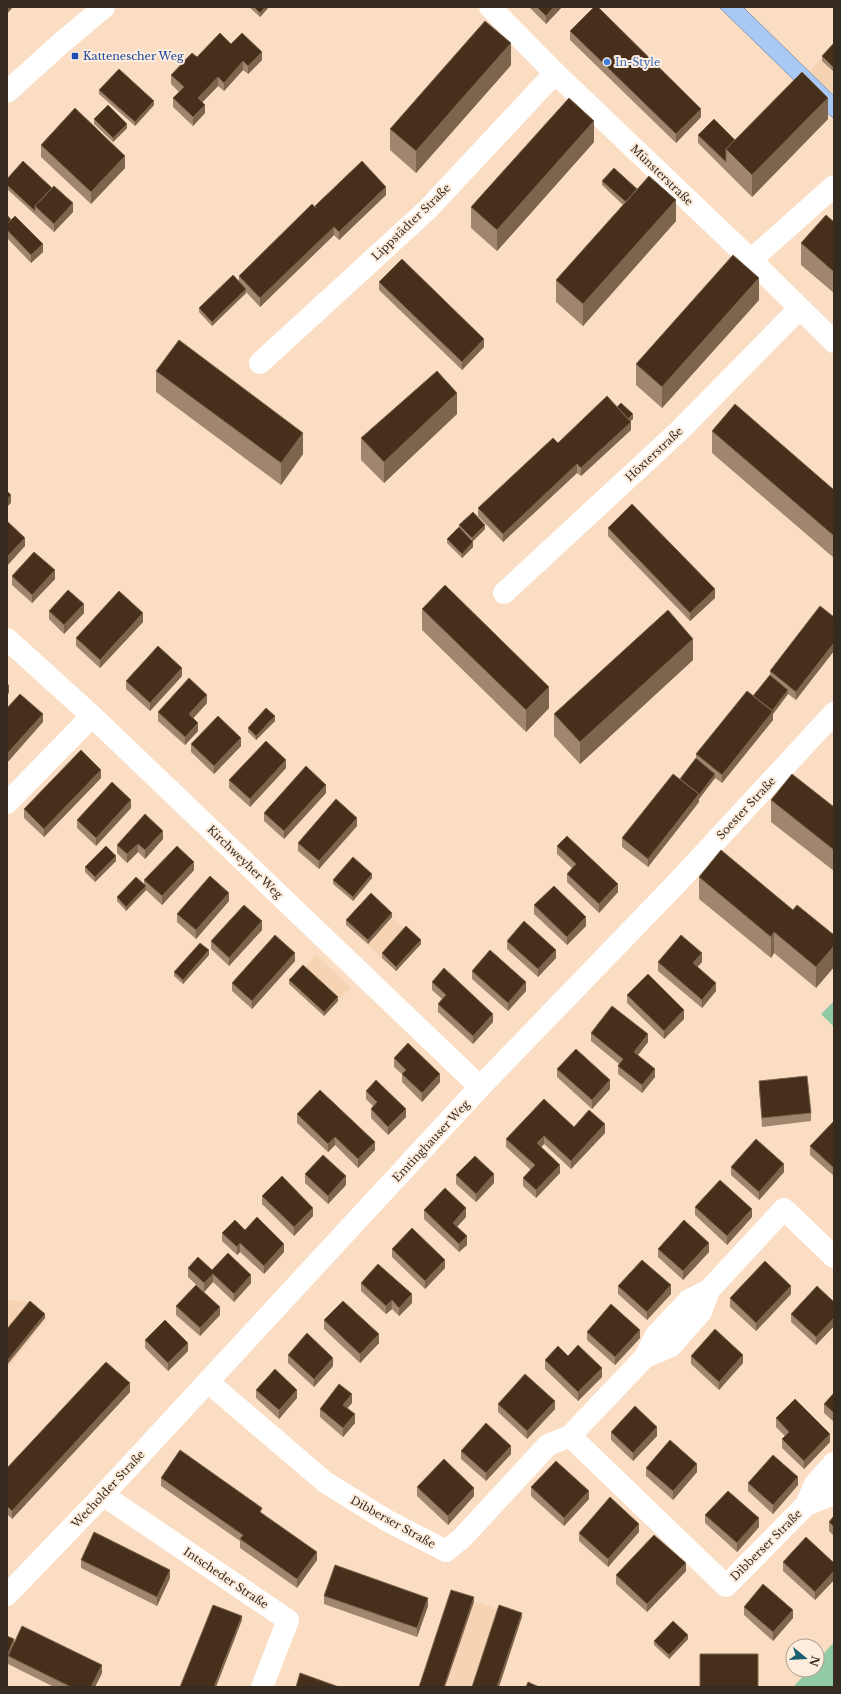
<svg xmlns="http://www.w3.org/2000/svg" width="841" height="1694" viewBox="0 0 841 1694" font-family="'Libre Baskerville',serif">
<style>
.built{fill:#f5d3b3}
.green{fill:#92caa6}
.water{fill:#a8c8f5;stroke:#8699b5}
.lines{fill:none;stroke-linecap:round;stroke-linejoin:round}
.street{stroke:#fff;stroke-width:22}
.secondary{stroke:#fff;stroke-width:22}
.wall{fill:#a0866f}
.shaded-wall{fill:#7c644d}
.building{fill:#46301b;stroke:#7c644d}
.transit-dot{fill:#1a4fb4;stroke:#feeddd;stroke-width:1.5}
.shop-dot{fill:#3f7fe0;stroke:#feeddd;stroke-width:1.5}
.labels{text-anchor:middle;stroke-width:4;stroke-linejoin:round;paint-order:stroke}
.transit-label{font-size:11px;fill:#164399;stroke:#feeddd;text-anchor:start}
.shop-label{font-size:11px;fill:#366cbe;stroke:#feeddd;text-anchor:start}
.street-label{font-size:11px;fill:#362b21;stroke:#feeddd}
</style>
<rect width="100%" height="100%" fill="#faddc3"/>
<!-- built -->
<path class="built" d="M834,45V96L809,72Z
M371,898L421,944L396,971L346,925Z
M316,955L351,987L324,1016L289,984Z
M7,1300L29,1302L47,1318L7,1369Z
M451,1594L522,1617L499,1687H421Z"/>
<!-- green -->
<path class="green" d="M834,1001V1027L821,1014Z
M834,1642V1687H793L809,1670H817V1661Z"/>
<!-- water -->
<path class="water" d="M719,7H743L747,11L834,96V119Z"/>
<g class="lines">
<!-- street -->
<path class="street" d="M490,7L555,73L751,260L834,342
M751,260L834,186
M260,363L428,209L555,73
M504,593L680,430L799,309
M7,639L92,716L480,1087
M7,803L92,716
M645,1357L656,1335L689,1300L709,1290
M208,1382L325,1482L386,1520L446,1551L462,1538L548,1445L570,1436L645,1357L671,1346L701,1312L709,1290L784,1209L834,1257
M570,1436L726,1586L806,1505L829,1496L834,1490
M103,1495L288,1620L262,1687
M806,1505L815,1484L834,1463
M7,1595L103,1495L480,1087L676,884L834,713"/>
<!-- secondary -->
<path class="secondary" d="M7,92L59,45L104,7"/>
</g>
<!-- wall -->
<path class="wall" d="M249,7H269L260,17Z
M529,7H562L546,24Z
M570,31L701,117L676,143L570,40Z
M834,43V72L822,61V56Z
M231,44L262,60L248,74L243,70L224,91L218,86L202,102L205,113L193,126L173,107V98L179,92L171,84V75L197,57Z
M511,65L416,173L390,150V129Z
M99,90L154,105L135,126L99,94Z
M94,119L127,128L113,142L94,124Z
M828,119L752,197L698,143V135L735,140Z
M594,142L497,251L471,228V207Z
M41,145L125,168L91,204L41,157Z
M7,179L73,212L54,232L7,189Z
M602,181L637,189L676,221L583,326L556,302V280L623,205L602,185Z
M386,195L339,240L334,235L260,307L246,292V293L212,326L199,312V308L239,281V276L315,207V206Z
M7,215L43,252L31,263L7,238Z
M834,222V293L801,265V243Z
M379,282L484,347L462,370L379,290Z
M759,300L662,408L636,385V364Z
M156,371L303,454L281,485L156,392Z
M617,407L633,419L630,421L631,430L581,476L577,473L503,542L478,516V508L558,443Z
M457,414L384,483L361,460V438Z
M712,431L834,490V558L712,453Z
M459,525L485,529L472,542L473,547L462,558L447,543V539L459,528Z
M608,528L715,598L690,621L608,536Z
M12,576L55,579L32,603L12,585Z
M820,606L796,700L788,694L773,714V720L722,783L715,778L699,799V802L648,867L622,847V838L680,779L696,758V754L753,696L770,675V671Z
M422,609L549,708L526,732L422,630Z
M49,611L84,613L64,634L49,619Z
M143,622L100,668L76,646V638Z
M693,660L580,764L554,736V714Z
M182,676L150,711L126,689V681Z
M207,703L193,718L198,731L185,745L158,721V712Z
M275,721L256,740L248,732V728Z
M191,744L241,746L214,774L191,752Z
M286,768L250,807L229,788V780Z
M101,778L44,837L24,818V809Z
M326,793L284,839L264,821V813Z
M771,800L834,807V871L771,822Z
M131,808L96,846L77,828V820Z
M357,826L319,869L298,851V843Z
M163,839L145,859L138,852L127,863L117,853V845Z
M557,846L618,892L599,913L567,882V874L572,868L557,854Z
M116,861L95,882L85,872V867Z
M194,870L162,905L146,890L126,911L117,901V897L144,884V880Z
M699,877L793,910L834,935V967L816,988L774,953L771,958L699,899Z
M372,878L353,901L333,884V880Z
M229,901L196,939L177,922V914Z
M534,905L586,926L567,945L534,914Z
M392,917L368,944L346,925V920Z
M262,930L229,966L211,949V941Z
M507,941L556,958L538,977L507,949Z
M421,944L396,971L382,958V953Z
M209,955L183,984L174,976V972Z
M295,961L252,1009L232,991V983Z
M658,962H702L697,967L716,991L702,1008L658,971Z
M472,971L526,991L508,1011L472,979Z
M289,980L338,1001L324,1016L289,984Z
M432,982L493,1022L473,1044L438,1012V1004L442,999L432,990Z
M627,995L684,1019L664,1039L627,1003Z
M591,1033L648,1042L638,1055L655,1077L642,1093L618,1074V1066L619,1064L591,1041Z
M394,1058L440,1082L422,1102L402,1082V1074L394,1067Z
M557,1069L610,1089L592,1109L557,1077Z
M759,1081L811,1113V1121L762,1127L759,1089Z
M366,1091L406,1117L388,1135L371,1118V1109L373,1106L366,1099Z
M297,1114L375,1150L358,1168L335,1145L328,1152L297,1123Z
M834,1121V1176L810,1155V1146Z
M574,1127L605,1133L571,1169L544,1144L541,1147L560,1173L536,1198L523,1186V1178L531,1170L506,1147V1139Z
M731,1167L784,1172L759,1200L731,1175Z
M305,1174L346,1185L328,1204L305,1183Z
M456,1175L494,1183L476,1202L456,1184Z
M262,1196L313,1216L294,1236L262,1204Z
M695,1207L752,1217L727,1245L695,1215Z
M424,1210L466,1217L457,1227L467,1245L459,1252L424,1219Z
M245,1230L284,1252L264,1274L240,1252L237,1255L222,1241V1233Z
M392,1249L445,1268L425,1289L392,1257Z
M658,1249L709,1252L683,1280L658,1257Z
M188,1268L212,1270L251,1283L234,1302L213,1282L204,1292L188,1277Z
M361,1283L412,1303L399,1316L392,1309L386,1314L361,1291Z
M618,1286L671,1294L647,1320L618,1294Z
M791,1294L756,1331L730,1307V1298Z
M834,1302V1326L816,1345L791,1322V1314Z
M176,1306L220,1315L200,1336L176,1315Z
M324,1320L379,1343L360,1363L324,1329Z
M587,1332L640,1338L615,1365L587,1340Z
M145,1340L188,1351L168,1371L145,1348Z
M288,1355L333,1366L314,1387L288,1363Z
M568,1356L602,1377L578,1401L545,1369V1360Z
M691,1356L743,1363L719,1390L691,1364Z
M256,1390L297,1398L279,1419L256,1398Z
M130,1392L12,1519L7,1514V1468Z
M834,1393V1422L824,1413V1404Z
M352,1403L347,1408L355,1423L343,1437L320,1417V1409Z
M498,1404L555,1409L527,1439L498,1412Z
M776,1418L830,1442L804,1469L782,1448V1439L785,1436L776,1427Z
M611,1432L657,1436L633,1461L611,1440Z
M461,1451L511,1454L486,1481L461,1459Z
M646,1468L697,1472L673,1500L646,1476Z
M161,1478L262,1513L317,1560L297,1588L240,1548V1541L161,1486Z
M748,1483L798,1485L773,1514L748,1491Z
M417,1487L474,1496L448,1525L417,1496Z
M531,1487L589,1499L564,1526L531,1496Z
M705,1515L759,1527L737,1552L705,1523Z
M834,1516V1536L829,1531V1522Z
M639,1532L608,1567L579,1541V1533Z
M81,1560L170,1578L157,1606L81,1568Z
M783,1562L834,1563V1580L815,1600L783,1571Z
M686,1571L647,1612L616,1584V1575Z
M324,1596L428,1606L417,1637L324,1604Z
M744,1607L793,1618L773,1641L744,1615Z
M7,1636L14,1642L102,1673L95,1687H54L8,1664Z
M688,1639L669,1659L654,1645V1641Z"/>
<!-- shaded-wall -->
<path class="shaded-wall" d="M7,7H13L7,14Z
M265,7H269L260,17V13Z
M554,7H562L546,24V16Z
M511,43V65L416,173V151Z
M262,52V60L248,74V66Z
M243,61V70L224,91V83Z
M218,77V86L198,107V98Z
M828,98V119L752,197V175Z
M154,101V105L135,126V122Z
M205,105V113L193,126V117Z
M701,109V117L676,143V134Z
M594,121V142L497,251V230Z
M127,124V128L113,142V138Z
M125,156V168L91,204V192Z
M386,187V195L339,240V232Z
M676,200V221L583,326V304Z
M73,203V212L54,232V224Z
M334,227V235L260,307V298Z
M43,244V252L31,263V255Z
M759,278V300L662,408V387Z
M246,289V293L212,326V322Z
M484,339V347L462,370V362Z
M457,393V414L384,483V462Z
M633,414V419L626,425V421Z
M631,422V430L581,476V468Z
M303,433V454L281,485V463Z
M577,464V473L503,542V534Z
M11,495V503L7,507V499Z
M485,525V529L472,542V538Z
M25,538V546L7,566V557Z
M473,542V547L462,558V554Z
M55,570V579L32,603V595Z
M715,589V598L690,621V613Z
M84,604V613L64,634V625Z
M143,613V622L100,668V660Z
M693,639V660L580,764V742Z
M834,643V651L796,700V692Z
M182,668V676L150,711V703Z
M9,684V693L7,695V687Z
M549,687V708L526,732V710Z
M788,690V694L773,714V720L722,783V775Z
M207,695V703L189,723V714Z
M43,714V722L7,763V754Z
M275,716V721L256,740V736Z
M198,723V731L185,745V737Z
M241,738V746L214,774V766Z
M286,760V768L250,807V799Z
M101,770V778L44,837V829Z
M715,774V778L699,799V802L648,867V859Z
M326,785V793L284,839V831Z
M131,800V808L96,846V838Z
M357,818V826L319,869V861Z
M163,831V839L145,859V850Z
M138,844V852L127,863V854Z
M116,856V861L95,882V877Z
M194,862V870L162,905V896Z
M372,874V878L353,901V897Z
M618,884V892L599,913V904Z
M146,886V890L126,911V907Z
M229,893V901L196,939V930Z
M392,913V917L368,944V940Z
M586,917V926L567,945V937Z
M262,921V930L229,966V958Z
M774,932V953L771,958V937Z
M421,940V944L396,971V967Z
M834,946V967L816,988V967Z
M209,950V955L183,984V980Z
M556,950V958L538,977V969Z
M295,953V961L252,1009V1001Z
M702,953V962L693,972V963Z
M526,982V991L508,1011V1003Z
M716,983V991L702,1008V1000Z
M338,997V1001L324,1016V1012Z
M684,1010V1019L664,1039V1031Z
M493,1014V1022L473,1044V1036Z
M648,1034V1042L634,1060V1052Z
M655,1069V1077L642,1093V1085Z
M440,1074V1082L422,1102V1093Z
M610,1080V1089L592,1109V1100Z
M406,1109V1117L388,1135V1127Z
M605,1124V1133L571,1169V1161Z
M544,1136V1144L537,1152V1143Z
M335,1137V1145L328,1152V1144Z
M375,1142V1150L358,1168V1159Z
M784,1164V1172L759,1200V1192Z
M560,1165V1173L536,1198V1190Z
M494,1174V1183L476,1202V1194Z
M346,1176V1185L328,1204V1196Z
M313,1208V1216L294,1236V1227Z
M466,1208V1217L453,1231V1223Z
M752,1209V1217L727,1245V1236Z
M467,1236V1245L459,1252V1244Z
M240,1243V1252L237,1255V1247Z
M709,1243V1252L683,1280V1271Z
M284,1244V1252L264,1274V1266Z
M445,1260V1268L425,1289V1281Z
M213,1274V1282L204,1292V1283Z
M251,1275V1283L234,1302V1294Z
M671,1285V1294L647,1320V1312Z
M791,1286V1294L756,1331V1323Z
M412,1294V1303L399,1316V1308Z
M392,1300V1309L386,1314V1306Z
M220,1307V1315L200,1336V1328Z
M45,1314V1318L7,1365V1361Z
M834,1318V1326L816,1345V1337Z
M640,1330V1338L615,1365V1357Z
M379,1334V1343L360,1363V1354Z
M188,1343V1351L168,1371V1363Z
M743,1355V1363L719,1390V1382Z
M333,1358V1366L314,1387V1379Z
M602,1368V1377L578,1401V1392Z
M130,1383V1392L12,1519V1511Z
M297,1390V1398L279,1419V1410Z
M352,1394V1403L343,1413V1405Z
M555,1401V1409L527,1439V1431Z
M355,1414V1423L343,1437V1428Z
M657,1427V1436L633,1461V1453Z
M830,1434V1442L804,1469V1461Z
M511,1446V1454L486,1481V1473Z
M697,1464V1472L673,1500V1491Z
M798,1477V1485L773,1514V1505Z
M474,1488V1496L448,1525V1516Z
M589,1491V1499L564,1526V1518Z
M759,1518V1527L737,1552V1543Z
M639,1524V1532L608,1567V1559Z
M317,1552V1560L297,1588V1579Z
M686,1563V1571L647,1612V1604Z
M170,1570V1578L157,1606V1597Z
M834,1571V1580L815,1600V1592Z
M474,1597V1602L445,1687H444Z
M428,1598V1606L417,1637V1628Z
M793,1610V1618L773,1641V1632Z
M522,1613V1617L499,1687H497Z
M242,1616V1620L216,1687H214Z
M688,1635V1639L669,1659V1655Z
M14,1639V1643L8,1656L7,1660V1656Z
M102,1665V1673L95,1687H91Z"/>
<!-- building -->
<path class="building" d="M254,7H265L260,13Z
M537,7H554L546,16Z
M594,7H598L701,109L676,134L570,31Z
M485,21L511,43L416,151L390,129Z
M220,33L231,44L242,33L262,52L248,66L243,61L224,83L218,77L198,98L205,105L193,117L173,98L184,87L171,75L192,53L197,57Z
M834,43V68L822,56Z
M119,69L154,101L135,122L99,90Z
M802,72L828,98L752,175L726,149Z
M569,98L594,121L497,230L471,207Z
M108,105L127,124L113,138L94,119Z
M75,108L125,156L91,192L41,145Z
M714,119L735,140L726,149V162L698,135Z
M23,161L52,188L35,206V211L7,185V179Z
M362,161L386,187L339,232L334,227L260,298L239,276L312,204L316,208L315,206Z
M614,168L637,189L626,202L602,181Z
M649,176L676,200L583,304L556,280Z
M54,186L73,203L54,224L35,206Z
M7,215L11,220L7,224Z
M826,215L834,222V272L801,243Z
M15,216L43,244L31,255L7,230V224Z
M733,255L759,278L662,387L636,364Z
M402,259L484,339L462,362L379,282Z
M233,275L246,289L212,322L199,308Z
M179,340L303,433L281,463L156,371Z
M437,371L457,393L384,462L361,438Z
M607,396L631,422L581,468L577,464L503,534L478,508L553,438L558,443Z
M621,403L633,414L628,419L617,407Z
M735,404L834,490V536L712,431Z
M7,491L11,495L7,499Z
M632,504L715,589L690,613L608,528Z
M473,512L485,525L472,538L459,525Z
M7,521L25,538L7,557Z
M459,527L473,542L462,554L447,539Z
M34,552L55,570L32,595L12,576Z
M445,585L549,687L526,710L422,609Z
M68,590L84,604L64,625L49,611Z
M119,591L143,613L100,660L76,638Z
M820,606L834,617V643L796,692L770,671Z
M668,610L693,639L580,742L554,714Z
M158,646L182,668L150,703L126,681Z
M770,675L788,690L772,711L753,696Z
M189,678L207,695L189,714L198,723L185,737L158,712Z
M747,691L773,711L722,775L696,754Z
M20,694L43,714L7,754V708Z
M266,708L275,716L256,736L248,728Z
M218,716L241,738L214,766L191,744Z
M266,741L286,760L250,799L229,780Z
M81,750L101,770L44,829L24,809Z
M696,758L715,774L699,795V794L680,779Z
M306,766L326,785L284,831L264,813Z
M673,774L699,794L648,859L622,838Z
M792,774L834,807V850L771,800Z
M112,782L131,800L96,838L77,820Z
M336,799L357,818L319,861L298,843Z
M145,814L163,831L145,850L138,844L127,854L117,845Z
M567,836L618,884L599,904L567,874L576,864L557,846Z
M106,846L116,856L95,877L85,867Z
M177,846L194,862L162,896L144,880Z
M721,850L793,910L797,905L834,935V946L816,967L774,932L771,937L699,877Z
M353,857L372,874L353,897L333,880Z
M210,876L229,893L196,930L177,914Z
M136,877L146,886L126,907L117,897Z
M554,886L586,917L567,937L534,905Z
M371,893L392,913L368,940L346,920Z
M244,905L262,921L229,958L211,941Z
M524,921L556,950L538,969L507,941Z
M406,926L421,940L396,967L382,953Z
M275,935L295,953L252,1001L232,983Z
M681,935L702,953L693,963L716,983L702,1000L658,962Z
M200,943L209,950L183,980L174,972Z
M490,950L526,982L508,1003L472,971Z
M303,965L338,997L324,1012L289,980Z
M444,968L493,1014L473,1036L438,1004L446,995L432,982Z
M648,974L684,1010L664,1031L627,995Z
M612,1006L648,1034L634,1052L655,1069L642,1085L618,1066L623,1059L591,1033Z
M408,1043L440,1074L422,1093L402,1074L406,1070L394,1058Z
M576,1049L610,1080L592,1100L557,1069Z
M807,1076L811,1113L762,1118L759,1081Z
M376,1080L406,1109L388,1127L371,1109L377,1102L366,1091Z
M320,1090L375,1142L358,1159L335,1137L328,1144L297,1114Z
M544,1099L574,1127L589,1110L605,1124L571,1161L544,1136L537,1143L560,1165L536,1190L523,1178L535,1165L506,1139Z
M834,1121V1168L810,1146Z
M756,1139L784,1164L759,1192L731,1167Z
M323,1155L346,1176L328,1196L305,1174Z
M475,1156L494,1174L476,1194L456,1175Z
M282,1176L313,1208L294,1227L262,1196Z
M720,1180L752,1209L727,1236L695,1207Z
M445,1188L466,1208L453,1223L467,1236L459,1244L424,1210Z
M257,1217L284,1244L264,1266L240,1243L237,1247L222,1233L235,1220L245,1230Z
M684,1220L709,1243L683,1271L658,1249Z
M412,1228L445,1260L425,1281L392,1249Z
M228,1253L251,1275L234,1294L213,1274L204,1283L188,1268L198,1257L212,1270Z
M642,1260L671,1285L647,1312L618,1286Z
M765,1261L791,1286L756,1323L730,1298Z
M378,1264L412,1294L399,1308L392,1300L386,1306L361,1283Z
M196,1285L220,1307L200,1328L176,1306Z
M817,1286L834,1302V1318L816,1337L791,1314Z
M30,1301L45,1314L7,1361V1329Z
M343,1301L379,1334L360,1354L324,1320Z
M611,1304L640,1330L615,1357L587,1332Z
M165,1320L188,1343L168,1363L145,1340Z
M715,1329L743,1355L719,1382L691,1356Z
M307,1333L333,1358L314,1379L288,1355Z
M578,1345L602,1368L578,1392L545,1360L558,1346L568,1356Z
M106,1362L130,1383L12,1511L7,1506V1468Z
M275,1369L297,1390L279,1410L256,1390Z
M525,1374L555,1401L527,1431L498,1404Z
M339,1384L352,1394L343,1405L355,1414L343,1428L320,1409Z
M834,1393V1413L824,1404Z
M795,1399L830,1434L804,1461L782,1439L789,1432L776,1418Z
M635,1406L657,1427L633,1453L611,1432Z
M486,1423L511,1446L486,1473L461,1451Z
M670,1440L697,1464L673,1491L646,1468Z
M180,1450L262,1508L260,1512L317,1552L297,1579L240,1539L243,1535L161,1478Z
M773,1455L798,1477L773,1505L748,1483Z
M444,1459L474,1488L448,1516L417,1487Z
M556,1461L589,1491L564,1518L531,1487Z
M728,1491L759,1518L737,1543L705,1515Z
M610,1497L639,1524L608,1559L579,1533Z
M834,1516V1527L829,1522Z
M94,1532L170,1570L157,1597L81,1560Z
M654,1535L686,1563L647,1604L616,1575Z
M806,1537L834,1563V1571L815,1592L783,1562Z
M335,1565L428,1598L417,1628L324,1596Z
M763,1584L793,1610L773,1632L744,1607Z
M451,1590L474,1597L444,1687H419Z
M213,1605L242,1616L214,1687H180Z
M499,1605L522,1613L497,1687H472Z
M673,1621L688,1635L669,1655L654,1641Z
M22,1626L102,1665L91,1687H71L8,1656Z
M7,1636L14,1639L7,1656Z
M700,1654H758V1687H700Z
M300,1673L339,1687H296Z
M528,1682L539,1687H526Z"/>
<!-- markers -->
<rect class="transit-dot" x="71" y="52" width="8" height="8" rx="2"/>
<circle class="shop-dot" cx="607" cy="62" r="4"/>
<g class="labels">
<!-- transit labels -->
<g class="transit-label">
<text x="83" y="60">Kattenescher Weg</text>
</g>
<!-- shop labels -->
<g class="shop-label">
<text x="615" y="66">In-Style</text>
</g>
<!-- street labels -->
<g class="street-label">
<text transform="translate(662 175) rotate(44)" y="4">Münsterstraße</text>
<text transform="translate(411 222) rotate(-44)" y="4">Lippstädter Straße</text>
<text transform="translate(654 454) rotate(-43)" y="4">Höxterstraße</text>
<text transform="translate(746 808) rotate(-47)" y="4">Soester Straße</text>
<text transform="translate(245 862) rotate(44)" y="4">Kirchweyher Weg</text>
<text transform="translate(431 1141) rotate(-47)" y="4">Emtinghauser Weg</text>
<text transform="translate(108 1489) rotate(-47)" y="4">Wecholder Straße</text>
<text transform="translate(393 1522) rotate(29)" y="4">Dibberser Straße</text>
<text transform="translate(766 1545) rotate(-45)" y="4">Dibberser Straße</text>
<text transform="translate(226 1578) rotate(34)" y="4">Intscheder Straße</text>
</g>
</g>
<!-- border -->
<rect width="841" height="1694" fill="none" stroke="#362b21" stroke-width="16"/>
<!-- north arrow -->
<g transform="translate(805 1658) rotate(108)"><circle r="19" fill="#feeddd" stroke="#ae9f92"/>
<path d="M0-3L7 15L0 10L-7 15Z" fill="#196071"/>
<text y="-6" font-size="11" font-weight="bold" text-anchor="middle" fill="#362b21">N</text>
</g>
</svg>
